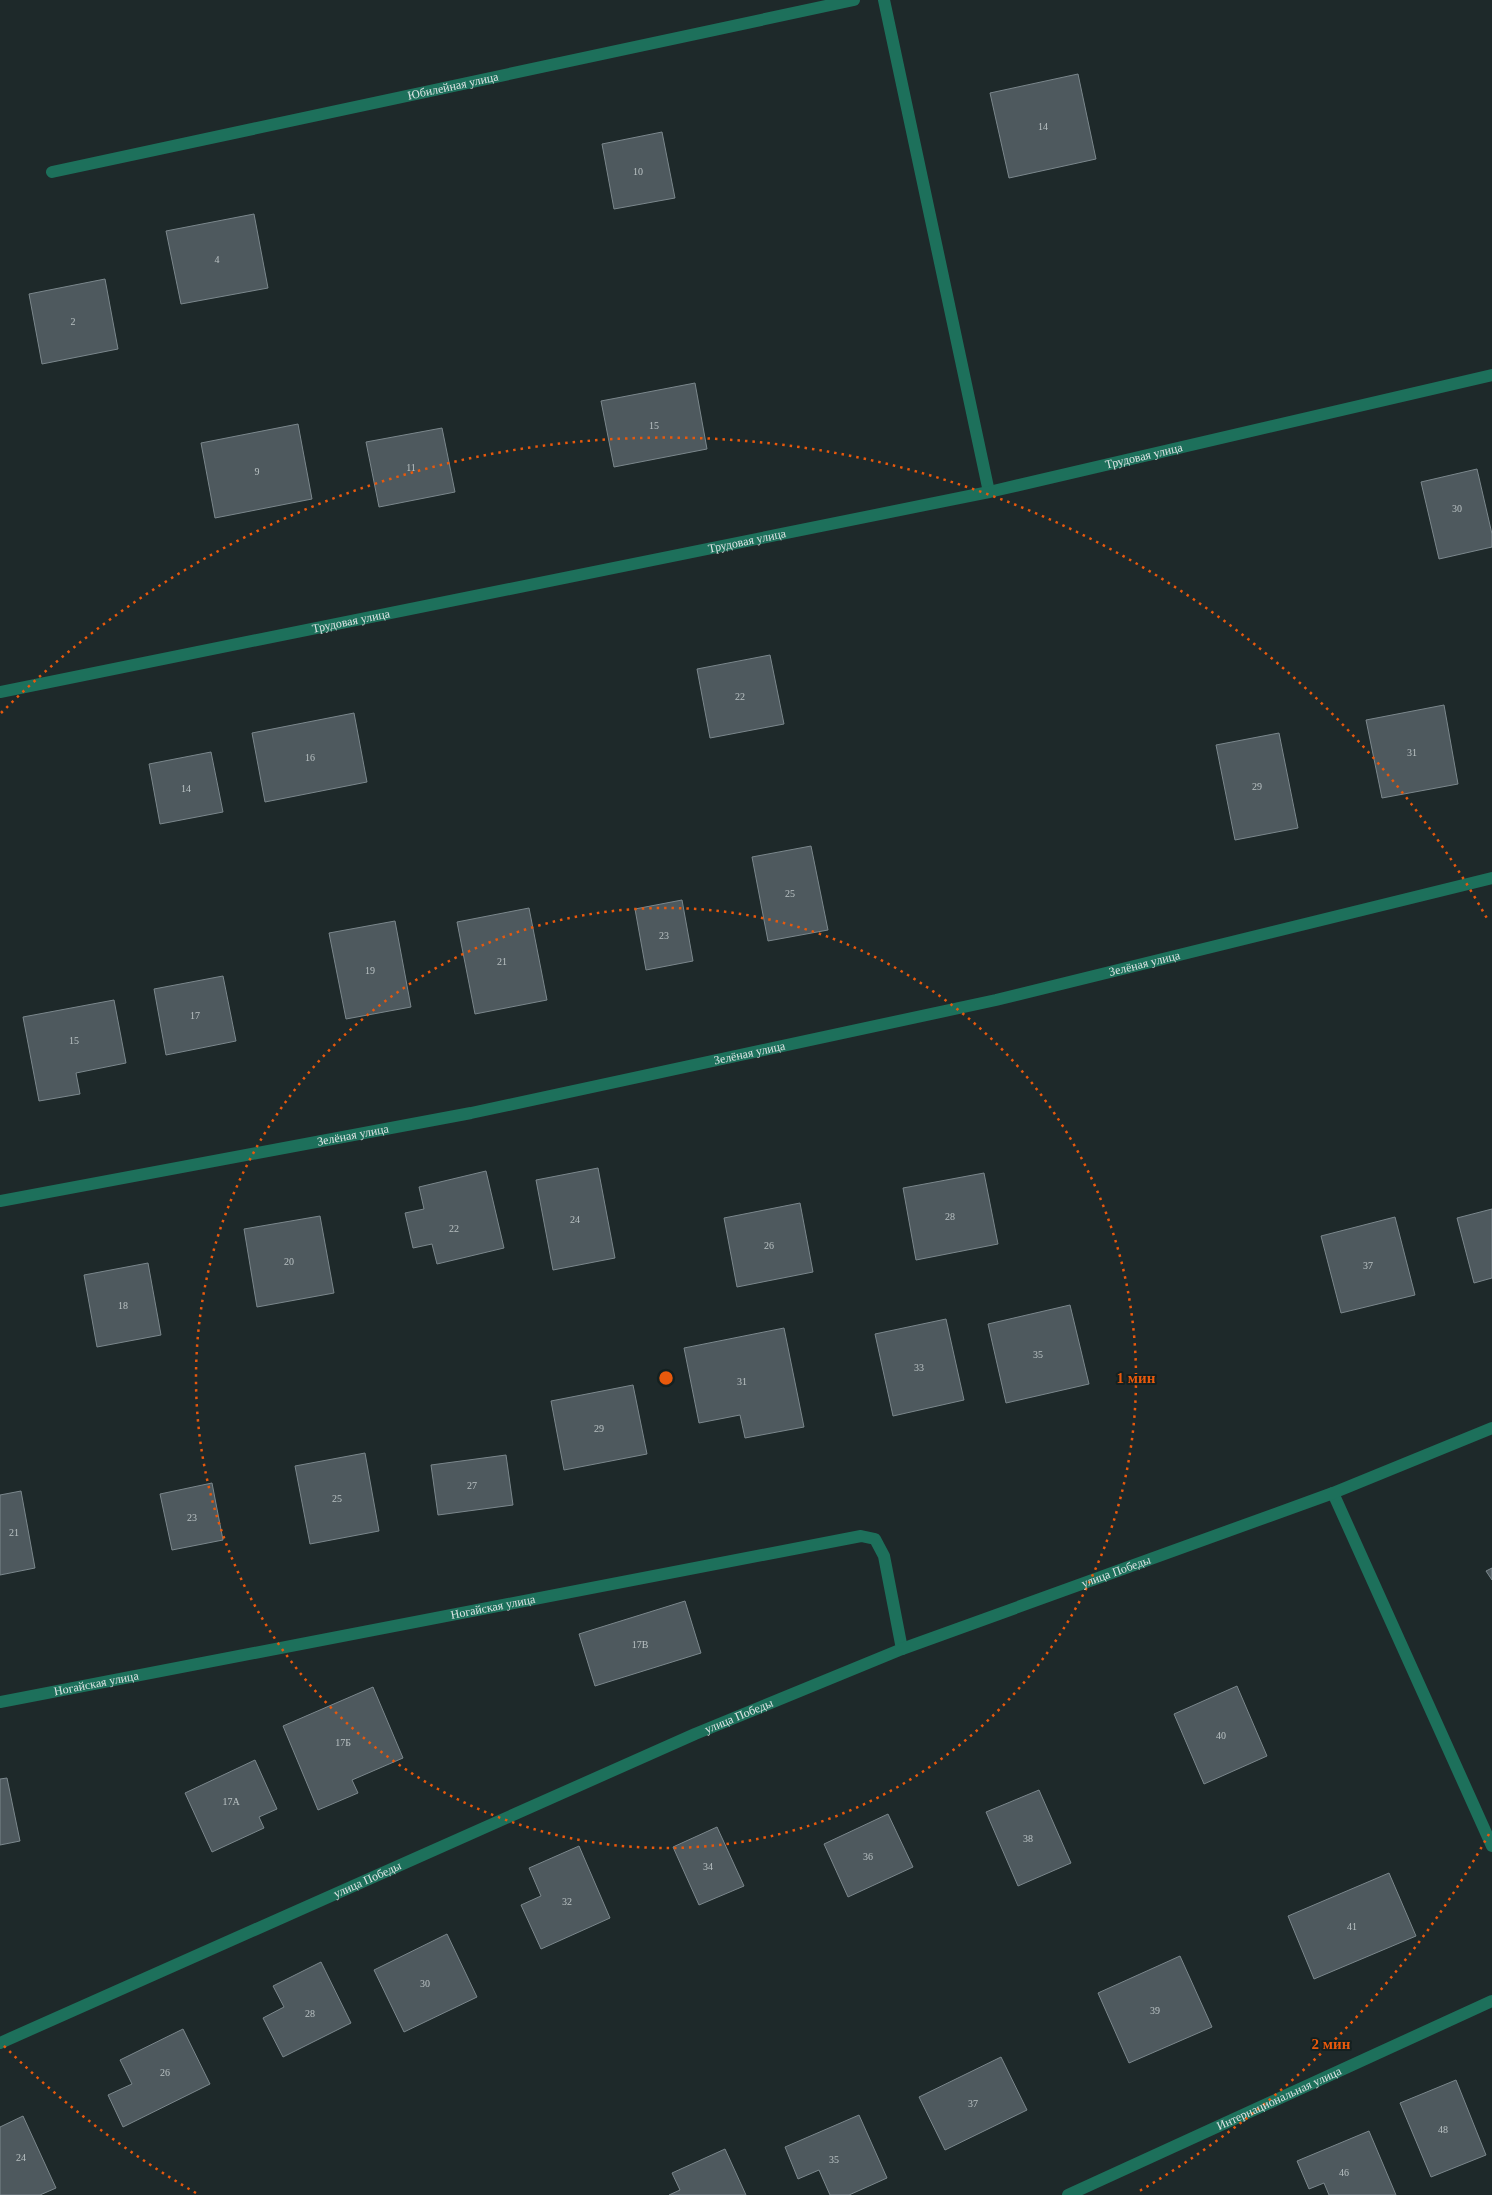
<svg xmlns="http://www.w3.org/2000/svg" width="1492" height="2195" viewBox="0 0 1492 2195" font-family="Georgia,serif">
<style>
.building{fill:#4e595e;stroke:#7b878c}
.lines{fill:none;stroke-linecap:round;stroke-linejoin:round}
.minor{stroke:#1d705b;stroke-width:12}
.ring{fill:none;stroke:#e8590c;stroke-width:2.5;stroke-dasharray:2.5 5}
.labels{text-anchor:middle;stroke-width:4;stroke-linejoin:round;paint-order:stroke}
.number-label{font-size:10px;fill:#b8c0c2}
.street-label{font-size:12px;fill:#dbe3e3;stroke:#142020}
.centre{fill:#e8590c;stroke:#142020;stroke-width:2.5}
.ring-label{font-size:15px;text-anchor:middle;font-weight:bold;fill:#e8590c;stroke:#142020;stroke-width:4;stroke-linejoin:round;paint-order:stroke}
</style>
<rect width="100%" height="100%" fill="#1e292a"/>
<!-- building -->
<path class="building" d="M1078,74L1096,159L1009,178L990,93Z
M662,132L675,198L614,209L602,144Z
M254,214L268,288L181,304L166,231Z
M105,279L118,349L42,364L29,294Z
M695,383L707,449L614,467L601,401Z
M298,424L312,499L215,518L201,443Z
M442,428L455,492L379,507L366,442Z
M1477,469L1492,534V547L1439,559L1421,482Z
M770,655L784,724L710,738L697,669Z
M1444,705L1458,784L1382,798L1366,720Z
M354,713L367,782L265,802L252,733Z
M1279,733L1298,828L1235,840L1216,745Z
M211,752L223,812L160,824L149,764Z
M811,846L828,930L768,941L752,857Z
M682,900L693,961L646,970L635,909Z
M529,908L547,1000L475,1014L457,922Z
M395,921L411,1007L346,1019L329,933Z
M223,976L236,1041L166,1055L154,989Z
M114,1000L126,1063L76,1073L80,1094L39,1101L23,1017Z
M598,1168L615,1258L553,1270L536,1180Z
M486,1171L504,1248L437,1264L432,1244L413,1248L405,1213L424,1209L419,1187Z
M984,1173L998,1244L916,1260L903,1188Z
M800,1203L813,1272L737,1287L724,1218Z
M1492,1209V1278L1474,1283L1457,1218Z
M320,1216L334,1293L257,1307L244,1229Z
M1395,1217L1415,1295L1341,1313L1321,1236Z
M148,1263L161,1335L97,1347L84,1275Z
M1070,1305L1089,1384L1006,1403L988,1324Z
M946,1319L964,1400L893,1416L875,1334Z
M784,1328L804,1427L745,1438L740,1415L699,1423L684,1348Z
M633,1385L647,1454L564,1470L551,1401Z
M365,1453L379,1531L310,1544L295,1466Z
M506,1455L513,1505L438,1515L431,1465Z
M212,1483L223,1540L172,1550L160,1494Z
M21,1491L35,1568L0,1575V1495Z
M1492,1568V1580L1486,1571Z
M685,1601L701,1653L595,1686L579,1634Z
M1237,1686L1267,1756L1204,1784L1174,1714Z
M373,1687L403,1758L352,1780L358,1793L318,1810L283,1726Z
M255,1760L277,1809L259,1817L264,1828L212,1852L185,1793Z
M7,1778L20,1841L0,1845V1779Z
M1039,1790L1071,1863L1018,1886L986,1812Z
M888,1814L913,1867L848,1897L824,1844Z
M717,1827L744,1886L699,1905L673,1847Z
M579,1846L610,1918L541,1949L521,1905L541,1896L529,1868Z
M1389,1873L1416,1936L1314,1979L1288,1916Z
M447,1934L477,1997L404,2032L374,1970Z
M1180,1956L1212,2027L1129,2063L1098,1993Z
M321,1962L351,2023L283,2057L263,2018L284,2007L273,1986Z
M183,2029L210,2084L123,2127L108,2095L132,2084L120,2060Z
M1001,2057L1027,2110L945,2150L919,2097Z
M1456,2080L1486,2155L1431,2177L1400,2103Z
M859,2115L887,2178L849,2195H830L819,2170L798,2179L785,2147Z
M23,2116L56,2188L40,2195H0V2127Z
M1369,2131L1396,2195H1329L1324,2183L1309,2189L1297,2161Z
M725,2149L746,2195H669L680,2190L672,2173Z"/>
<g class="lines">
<!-- minor -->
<g class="minor">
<path d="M884,0L989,492"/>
<path id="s1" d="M52,172L854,0"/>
<path id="s2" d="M0,692L989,492L1492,375"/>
<path id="s3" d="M0,1201L471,1113L996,1000L1492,878"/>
<path d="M1333,1493L1492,1846"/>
<path id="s4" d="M0,1702L861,1536L875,1539L884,1556L902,1649"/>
<path id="s5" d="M0,2043L695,1734L902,1649L1333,1493L1492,1428"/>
<path id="s6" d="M1068,2195L1492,2001"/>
</g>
</g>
<!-- distance rings -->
<g class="ring">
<circle cx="666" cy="1378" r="470"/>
<path d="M1489 1834A941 941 0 0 1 1136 2193M196 2193A941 941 0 0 1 1 2043M1 713A941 941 0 0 1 1489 922"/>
</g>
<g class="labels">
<!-- number labels -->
<g class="number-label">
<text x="1043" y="130">14</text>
<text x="638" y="175">10</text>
<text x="217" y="263">4</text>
<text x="73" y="325">2</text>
<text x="654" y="429">15</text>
<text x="411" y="471">11</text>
<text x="257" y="475">9</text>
<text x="1457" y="512">30</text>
<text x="740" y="700">22</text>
<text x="1412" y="756">31</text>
<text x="310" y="761">16</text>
<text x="1257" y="790">29</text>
<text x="186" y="792">14</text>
<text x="790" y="897">25</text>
<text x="664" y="939">23</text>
<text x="502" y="965">21</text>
<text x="370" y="974">19</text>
<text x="195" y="1019">17</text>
<text x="74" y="1044">15</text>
<text x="950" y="1220">28</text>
<text x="575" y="1223">24</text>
<text x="454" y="1232">22</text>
<text x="769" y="1249">26</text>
<text x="289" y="1265">20</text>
<text x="1368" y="1269">37</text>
<text x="123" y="1309">18</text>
<text x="1038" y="1358">35</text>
<text x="919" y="1371">33</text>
<text x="742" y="1385">31</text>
<text x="599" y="1432">29</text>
<text x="472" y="1489">27</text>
<text x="337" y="1502">25</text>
<text x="192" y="1521">23</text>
<text x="14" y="1536">21</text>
<text x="640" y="1648">17В</text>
<text x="1221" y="1739">40</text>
<text x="343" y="1746">17Б</text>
<text x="231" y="1805">17А</text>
<text x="1028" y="1842">38</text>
<text x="868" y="1860">36</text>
<text x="708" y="1870">34</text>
<text x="567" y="1905">32</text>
<text x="1352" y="1930">41</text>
<text x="425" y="1987">30</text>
<text x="1155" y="2014">39</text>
<text x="310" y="2017">28</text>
<text x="165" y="2076">26</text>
<text x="973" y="2107">37</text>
<text x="1443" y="2133">48</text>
<text x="21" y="2161">24</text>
<text x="834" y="2163">35</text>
<text x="1344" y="2176">46</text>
</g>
<!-- street labels -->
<g class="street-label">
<text dy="4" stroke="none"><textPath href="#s1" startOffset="410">Юбилейная улица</textPath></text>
<text dy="4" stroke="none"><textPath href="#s2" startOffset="1168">Трудовая улица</textPath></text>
<text dy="4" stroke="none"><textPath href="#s2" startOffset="762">Трудовая улица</textPath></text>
<text dy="4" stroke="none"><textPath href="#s2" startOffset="358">Трудовая улица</textPath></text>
<text dy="4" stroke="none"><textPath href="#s3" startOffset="1169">Зелёная улица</textPath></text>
<text dy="4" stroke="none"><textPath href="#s3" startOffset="764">Зелёная улица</textPath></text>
<text dy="4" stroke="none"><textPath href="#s3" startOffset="359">Зелёная улица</textPath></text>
<text dy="4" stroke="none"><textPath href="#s5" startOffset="1212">улица Победы</textPath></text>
<text dy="4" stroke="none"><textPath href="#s4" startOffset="502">Ногайская улица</textPath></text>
<text dy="4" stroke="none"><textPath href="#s4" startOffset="98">Ногайская улица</textPath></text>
<text dy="4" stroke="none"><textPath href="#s5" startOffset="808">улица Победы</textPath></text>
<text dy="4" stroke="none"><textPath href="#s5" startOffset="402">улица Победы</textPath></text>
<text dy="4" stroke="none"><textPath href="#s6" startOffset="232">Интернациональная улица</textPath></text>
</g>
</g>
<circle cx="666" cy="1378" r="8" class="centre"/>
<g class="ring-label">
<text x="1136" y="1383">1 мин</text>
<text x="1331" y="2049">2 мин</text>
</g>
</svg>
